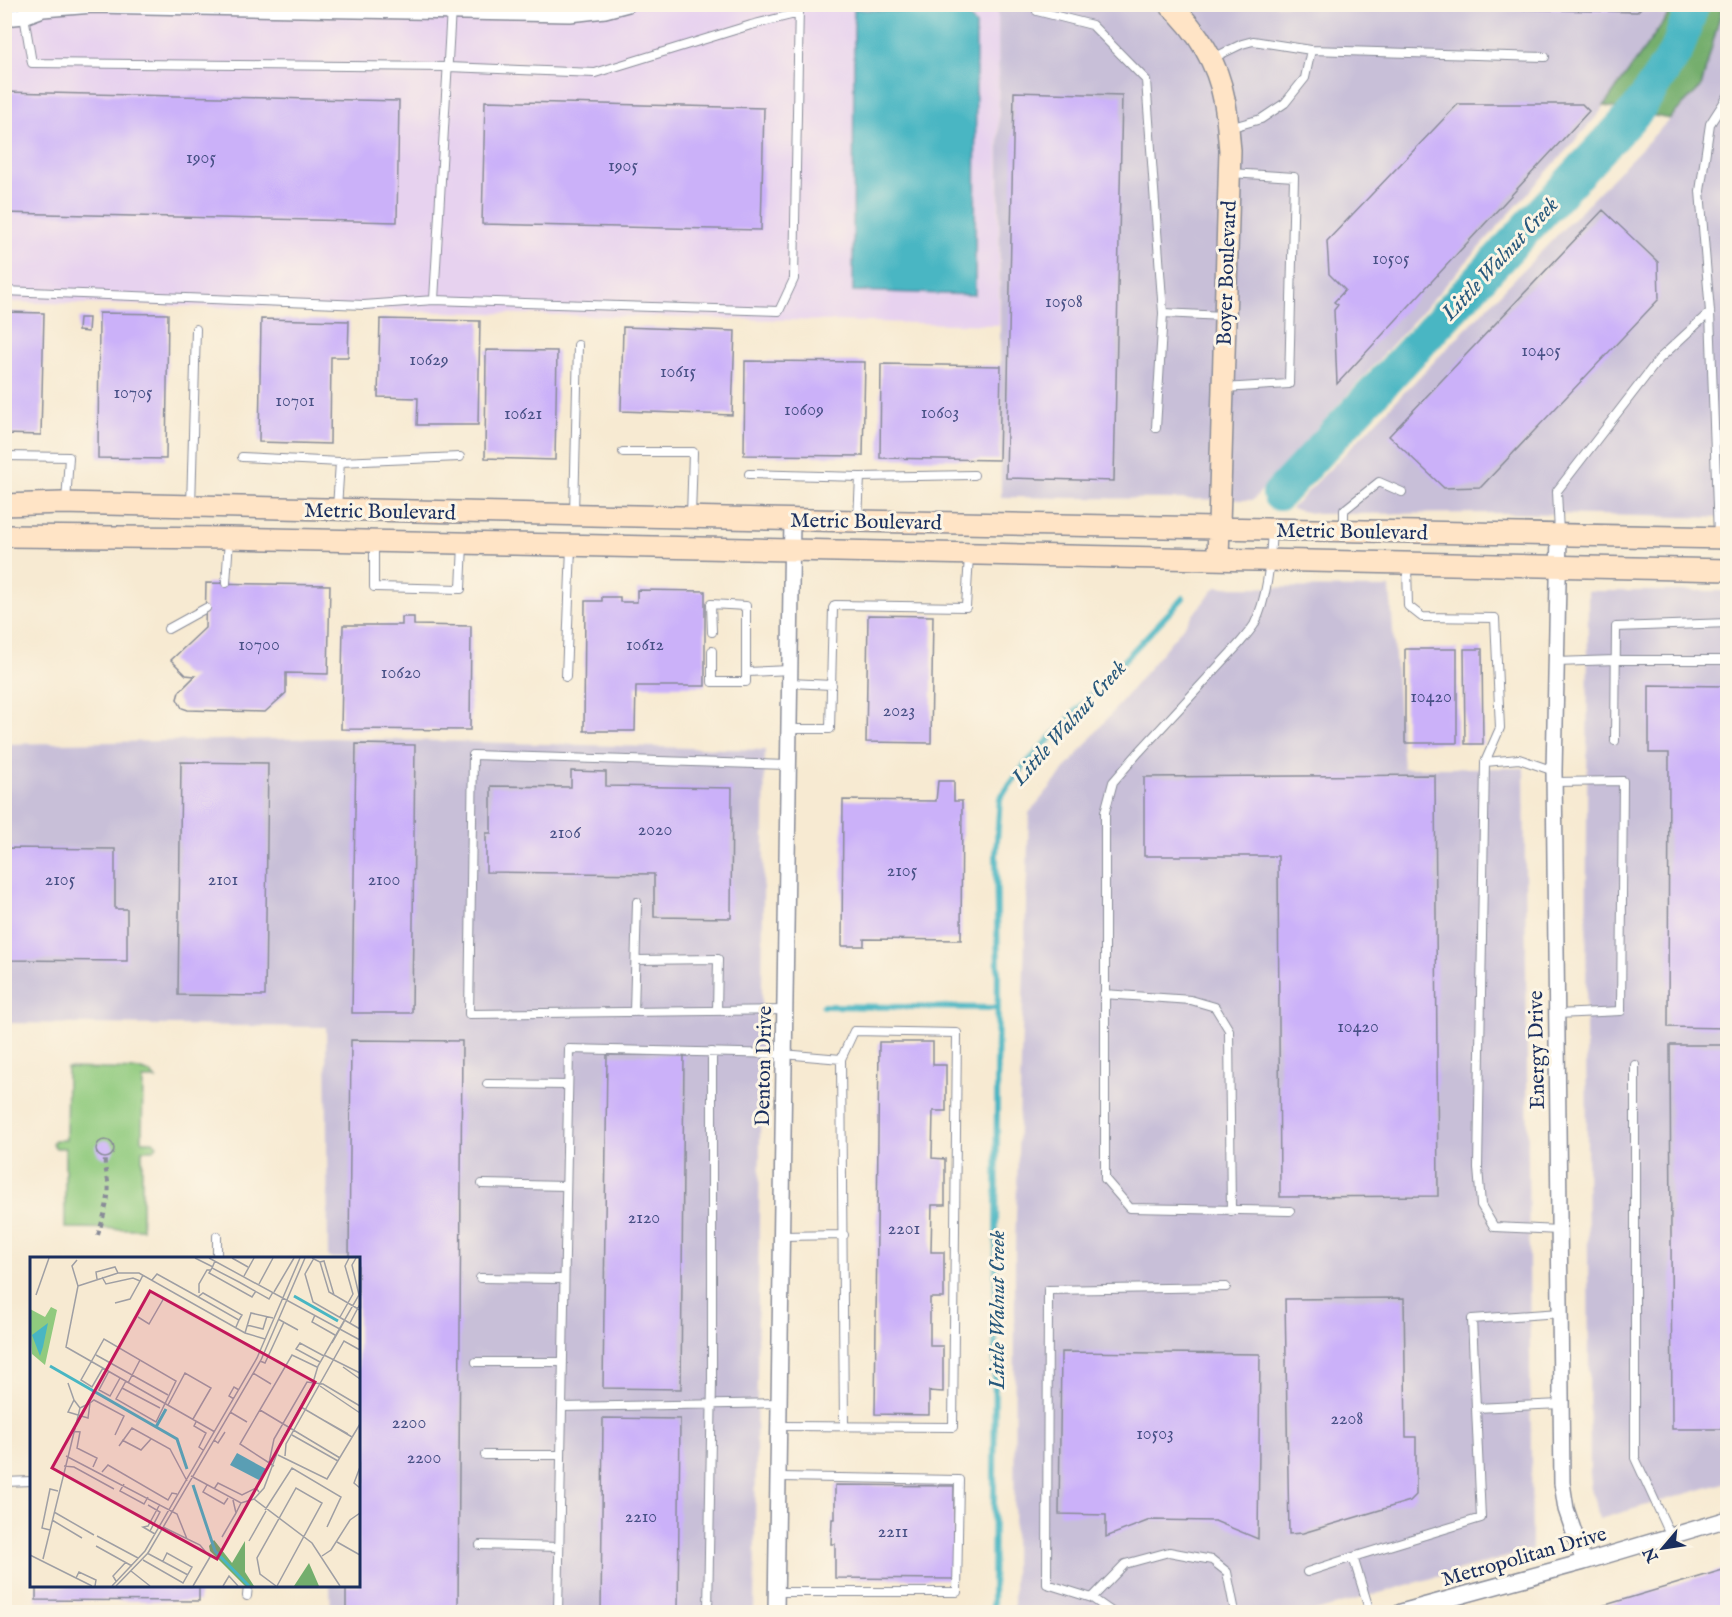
<svg xmlns="http://www.w3.org/2000/svg" width="1732" height="1617" viewBox="0 0 1732 1617" font-family="'IM FELL English',serif">
<style>
.built{fill:#e7d2ef}
.industrial{fill:#c8bfd8}
.green{fill:#90ca7e;stroke:#567c6e;stroke-width:1.5}
.forest{fill:#74ae6d;stroke:#486e66;stroke-width:1.5}
.water{fill:#48b6c3;stroke:#327290;stroke-width:1.5}
.lines{fill:none;stroke-linecap:round;stroke-linejoin:round}
.stream{stroke:#48b6c3;stroke-width:6}
.river{stroke:#48b6c3;stroke-width:34}
.building{fill:#cbb1f9}
.lane-casing{stroke:#898c98;stroke-width:10}
.street-casing{stroke:#898c98;stroke-width:18}
.secondary-casing{stroke:#898c98;stroke-width:24}
.path{stroke:#898c98;stroke-width:4;stroke-dasharray:4.5 4.5;stroke-linecap:butt}
.lane{stroke:#fff;stroke-width:8}
.street{stroke:#fff;stroke-width:15}
.secondary{stroke:#ffe4c6;stroke-width:21}
.labels{text-anchor:middle;stroke-width:6;stroke-linejoin:round;paint-order:stroke}
.number-label{font-size:18px;fill:#475085}
.street-label{font-size:21px;fill:#1b2f5e;stroke:#fcf5e5}
.water-label{font-size:22px;font-style:italic;fill:#28587c;stroke:#fcf5e5}
.inset-river{fill:none;stroke:#48b6c3;stroke-width:3}
.inset-road{fill:none;stroke:#9f9fa4;stroke-width:1.5}
.view{fill:#c2185b;fill-opacity:0.15;stroke:#c2185b;stroke-width:3}
.inset-edge{fill:none;stroke:#1b2f5e;stroke-width:3}
</style>
<rect width="100%" height="100%" fill="#fcf5e5"/>
<filter id="ink" filterUnits="userSpaceOnUse"><feTurbulence type="fractalNoise" baseFrequency=".0167" numOctaves="2"/><feDisplacementMap in="SourceGraphic" scale="12" xChannelSelector="R" yChannelSelector="G"/><feConvolveMatrix kernelMatrix="1 2 1 2 8 2 1 2 1" color-interpolation-filters="sRGB"/></filter>
<filter id="wash" filterUnits="userSpaceOnUse"><feTurbulence type="fractalNoise" baseFrequency=".008" numOctaves="4" result="noise"/><feDisplacementMap in="SourceGraphic" scale="24" xChannelSelector="R" yChannelSelector="G"/><feGaussianBlur stdDeviation="1.35" result="paint"/><feColorMatrix in="noise" values="0 0 0 0 0 0 0 0 0 0 0 0 0 0 0 0 0 1.4 0 .05"/><feComposite in="paint" operator="in"/></filter>
<g filter="url(#wash)">
<rect width="100%" height="100%" fill="#f7ead2"/>
<!-- built -->
<path class="built" d="M5,5H998L999,325L5,302Z"/>
<!-- industrial -->
<path class="industrial" d="M998,5H1673L1672,10L1598,115L1253,500L1001,497Z
M1723,5H1727V518L1506,513L1317,514L1291,509L1701,87Z
M1216,587L1390,588L1403,768H1524L1532,1550L1312,1612H1014L1015,1247L1029,813Z
M1588,591H1728L1727,1482L1599,1519L1590,1484L1586,1037Z
M332,738L765,750L754,1612H331L330,1586H358V1258H328L326,1027L5,1023L4,744Z"/>
<!-- green -->
<path class="green" d="M67,1068L142,1070L150,1073L156,1079H143L142,1141H153L157,1145L154,1150H142V1229L65,1228V1148H56L52,1143L55,1140H66Z"/>
<!-- forest -->
<path class="forest" d="M1673,5H1723L1701,87L1669,119L1604,106L1672,10Z"/>
<!-- water -->
<path class="water" d="M854,9L968,15L976,25L975,295L853,291Z"/>
<g class="lines">
<!-- stream -->
<path class="stream" d="M823,1006L998,1008
M993,1612L998,972L996,854L1000,798L1024,766L1183,598"/>
<!-- river -->
<path class="river" d="M1279,494L1638,109L1677,50L1693,4"/>
</g>
<g id="blocks">
<!-- building -->
<path class="building" d="M1369,4H1645L1637,12L1369,6Z
M4,92L399,101L397,222L4,213Z
M1014,92L1122,95L1114,481L1006,478Z
M485,101L764,108L761,230L482,224Z
M1458,104H1582L1589,111L1337,384L1334,310L1338,305L1334,302L1345,290L1329,274L1327,241Z
M1603,210L1658,262L1659,299L1481,487L1444,488L1389,436Z
M4,312L44,313L41,435L4,434Z
M99,313L168,314L166,459L98,458Z
M79,318H89L88,332L78,331Z
M261,319L349,321L348,357H331L330,444L259,442Z
M380,319L480,321L478,425H417L418,398L378,397Z
M623,327L735,331L732,415L621,411Z
M486,350L557,351L555,460L485,458Z
M745,361L865,362L863,456L744,455Z
M881,364L1001,366L999,460L880,458Z
M206,583L330,585L328,674L286,673V693L265,712L188,710L182,708L177,699L179,692L195,676L186,675L171,660L205,628Z
M637,590L705,591V686H636L635,731H584L585,601H602V597H620V602H637Z
M868,615L933,616L931,743L866,742Z
M402,617H414V625L471,626L470,730L341,729L343,625H402Z
M1405,649H1457V743H1405Z
M1464,649H1482L1483,744H1465Z
M1649,685L1728,686V1028L1668,1027L1669,753H1649Z
M356,744L415,745L412,1013H352Z
M181,762L268,763L265,996L178,995Z
M571,771L606,772V786L732,788L731,918L654,917V874L486,872V833H491V786L571,787Z
M1435,775L1438,1196L1280,1197L1278,856H1144V777Z
M938,781H954V801H962L961,940L864,939V946H842L843,800L936,801Z
M4,848L115,849V909H127V961L4,960Z
M351,1040L462,1041L458,1612H346V1586H358V1258H349Z
M879,1042H933V1065H946V1111H933L932,1158L945,1159V1205H932L931,1252H944V1298H930V1346H943V1392L929,1391V1415L875,1414Z
M1670,1045H1728V1429H1672Z
M607,1055H684L681,1389L603,1388Z
M96 1149a9 9 0 1 1 18 0a9 9 0 1 1-18 0Z
M1404,1298L1406,1437H1416V1495L1410,1501L1303,1533L1289,1534L1285,1299Z
M1061,1352L1260,1354L1258,1539L1215,1521L1150,1520L1106,1537V1515L1059,1514Z
M603,1418L680,1419L678,1612H601Z
M835,1485L954,1486V1579L835,1578V1544H831L832,1519H835Z
M1726,1569L1728,1612H1582Z
M36,1586H199V1601L36,1600Z"/>
</g>
</g>
<g filter="url(#ink)">
<use href="#blocks" fill-opacity="0" stroke="#898c98" stroke-width="1.5"/>
<g class="lines">
<!-- lane casing -->
<g class="lane-casing">
<path id="lane" d="M22,4L32,63L448,67L595,73L751,25L799,13
M1040,4L1037,11L1092,25L1146,80L1163,313L1223,316
M1311,50L1545,57
M1211,59L1242,44L1253,41L1311,50L1305,78L1285,103L1261,119L1229,128
M4,291L364,305L434,300L779,311L794,279L799,4
M434,300L451,9
M1224,388L1289,384L1294,177L1230,173
M1156,428L1163,313
M623,452H693L691,516
M4,456L69,457L66,502
M242,457L340,462L337,508
M340,462L460,457
M749,474L860,477L858,520
M860,477L974,475
M191,506L196,329
M574,513L578,345
M1344,529V510L1379,482L1402,492
M1272,531C1270,561 1268,598 1254,625C1250,631 1244,638 1239,644L1139,752L1113,782L1105,812V1179L1130,1208L1290,1211
M1559,533L1557,491L1659,359L1710,312
M1718,536L1710,312L1700,191L1710,124L1728,96
M374,543V587L461,589L463,544
M1407,566L1408,606L1422,617L1495,618L1500,728L1485,762L1478,1168L1481,1205L1494,1227L1559,1230
M226,583L229,540
M168,629L206,608
M712,651V682H746V606L711,604L712,632
M1556,662L1616,660H1728
M747,672L790,670
M566,677L571,547
M790,683L832,685
M789,729H830L833,608L835,605L966,607L969,555
M1615,741L1616,627L1728,623
M1485,762L1519,759L1554,771
M1554,782L1623,781L1621,1011L1557,1014
M636,960L718,959L717,1011
M1104,994L1191,1000L1215,1007L1229,1030L1231,1211
M785,1010L469,1014L473,755L788,765
M634,1012L637,902
M841,1059L844,1426
M1635,1065V1458L1671,1536
M487,1084L568,1085
M482,1184L566,1186
M782,1236L844,1235
M217,1258V1236
M480,1278L564,1279
M476,1362H563
M562,1407L780,1403
M1476,1408L1561,1404
M485,1455H561
M4,1482L32,1481
M480,1545L559,1547
M1307,1572L1353,1557
M776,1592H957L959,1480L779,1477
M247,1596L248,1586
M1092,1598L1047,1584L1048,1290L1226,1287
M558,1612L569,1049L783,1054L841,1059L854,1031L957,1033L953,1427L780,1426
M708,1612L712,1379V1052
M1112,1612L1092,1598L1125,1564L1169,1552L1212,1560L1227,1572L1235,1612
M1370,1612L1353,1557L1481,1518L1472,1319L1560,1313"/>
</g>
<!-- street casing -->
<g class="street-casing">
<path id="street" d="M4,18L24,16L43,9L93,5L570,14L605,10L628,4
M1559,534L1554,771L1562,1483L1566,1509L1584,1562
M776,1612L792,519
M1401,1612L1584,1562L1728,1519"/>
</g>
<!-- secondary casing -->
<g class="secondary-casing">
<path id="secondary" d="M1169,4C1197,30 1217,61 1224,99C1228,116 1228,133 1230,150L1218,559
M4,505L62,503L858,521L1728,538
M4,536L229,538L1728,570"/>
</g>
<!-- path -->
<path class="path" d="M98,1235C102,1221 111,1196 108,1182C107,1173 104,1167 105,1158"/>
<!-- lane -->
<use href="#lane" class="lane"/>
<!-- street -->
<use href="#street" class="street"/>
<!-- secondary -->
<use href="#secondary" class="secondary"/>
</g>
</g>
<g class="labels">
<!-- number labels -->
<g class="number-label">
<text x="201" y="163">1905</text>
<text x="623" y="171">1905</text>
<text x="1391" y="264">10505</text>
<text x="1064" y="307">10508</text>
<text x="1541" y="356">10405</text>
<text x="429" y="365">10629</text>
<text x="678" y="377">10615</text>
<text x="133" y="398">10705</text>
<text x="295" y="406">10701</text>
<text x="804" y="415">10609</text>
<text x="940" y="418">10603</text>
<text x="523" y="419">10621</text>
<text x="259" y="650">10700</text>
<text x="645" y="650">10612</text>
<text x="401" y="678">10620</text>
<text x="1431" y="702">10420</text>
<text x="899" y="716">2023</text>
<text x="655" y="835">2020</text>
<text x="565" y="838">2106</text>
<text x="902" y="876">2105</text>
<text x="60" y="885">2105</text>
<text x="223" y="885">2101</text>
<text x="384" y="885">2100</text>
<text x="1358" y="1032">10420</text>
<text x="644" y="1223">2120</text>
<text x="904" y="1234">2201</text>
<text x="1347" y="1424">2208</text>
<text x="409" y="1428">2200</text>
<text x="1155" y="1439">10503</text>
<text x="424" y="1463">2200</text>
<text x="641" y="1522">2210</text>
<text x="893" y="1537">2211</text>
</g>
<!-- street labels -->
<g class="street-label">
<text transform="translate(1226 273) rotate(-88)" y="7">Boyer Boulevard</text>
<text transform="translate(380 511) rotate(1)" y="7">Metric Boulevard</text>
<text transform="translate(866 521) rotate(1)" y="7">Metric Boulevard</text>
<text transform="translate(1352 531) rotate(1)" y="7">Metric Boulevard</text>
<text transform="translate(1536 1050) rotate(-91)" y="7">Energy Drive</text>
<text transform="translate(763 1066) rotate(-89)" y="7">Denton Drive</text>
<text transform="translate(1524 1556) rotate(-16)" y="7">Metropolitan Drive</text>
</g>
<!-- water labels -->
<g class="water-label">
<text transform="translate(1499 258) rotate(-47)" y="8">Little Walnut Creek</text>
<text transform="translate(1068 722) rotate(-48)" y="8">Little Walnut Creek</text>
<text transform="translate(996 1310) rotate(-90)" y="8">Little Walnut Creek</text>
</g>
</g>
<!-- overview -->
<g transform="translate(30 1257)">
<rect width="330" height="330" fill="#f7ead2"/>
<path d="M21,50L27,53L15,108L2,97L0,52L15,60Z" fill="#90ca7e"/>
<path d="M184,283L202,306L215,284V315L224,329H215L180,294L179,289ZM279,306L289,329H264Z" fill="#74ae6d"/>
<path d="M18,66L13,90L10,99L2,78ZM207,196L236,212L229,223L200,208Z" fill="#48b6c3"/>
<path class="inset-river" d="M264,39L308,64M20,109L147,182L157,212M126,170L136,152M163,228L185,294L219,329"/>
<path class="inset-road" d="M165,1L183,10M179,1L330,83M202,1L218,10M282,1L290,5L299,35L330,53M284,1L275,17L283,45L330,72M47,3L42,9L48,29M185,4L182,11L209,25L239,42L243,35M290,5L294,4L304,38M182,11L179,16L222,40L226,34M214,19L224,1M72,20L76,27L103,21L110,24L113,18M67,22L66,15L85,10L88,16M122,23L127,17L172,42L209,63L206,70M229,27L243,1M48,29L36,90L185,175M48,29L88,16H109L215,76L235,82M244,35L264,1M169,36V27L177,13H181M6,38L19,1M168,40L173,36L212,58L209,63M85,46L100,42L110,24M285,58L282,65L305,78M108,60L119,67L134,41M310,60L323,37L315,9L319,1M248,62L268,73M320,66L330,47M217,68L233,72L237,59M215,76L221,56L243,61M302,86L315,63M66,98L138,138M294,98L330,116M230,104L235,106L254,65M290,105L266,92L270,86L294,99M313,110L330,122M73,111L62,130L51,123L74,82L146,124L126,165L86,142L96,124M79,114L69,133L80,139L90,121M223,116L241,127M38,126L44,143M98,126L110,103M290,129L330,156M92,131L130,151M204,142L199,139L204,130L209,133M44,143L50,151L60,146L58,161L38,155ZM60,146L64,143L94,159L85,178M138,148L155,116L181,131L163,162M271,150L322,180M230,153L310,201M200,155L217,165M295,164L318,177M166,165L164,169L176,176L169,190L173,193M42,174L50,175L47,191L67,201L63,210M262,178L308,204M92,183L111,193L121,182M184,183L188,186L195,175M89,189L102,171L140,192L157,224M248,198L297,222L330,167M36,199L147,257L157,282M255,199L256,187L314,84L330,93M239,206L244,182L277,125L293,127L330,149M34,209L44,210L84,232M244,209L210,187L262,98L287,110M330,210L324,226L330,231M72,215L78,208L138,243L142,236L147,237M161,219L211,246L224,242L234,231L252,183L282,129L288,109L329,38L322,8L326,1M94,227L90,234L114,247L118,240M177,228L173,235L194,247L198,241M184,232L188,226L212,238L226,231L229,235M224,242L282,286L310,329M203,243L206,256L211,246M118,248L130,255L120,274M235,253L262,211L311,240L297,270M24,255L64,278M22,263L52,281M133,270L170,288L180,300L163,329M20,273L12,271L20,232L28,234M125,277L113,270L118,269L130,247M67,279L108,301M192,280L206,256M219,284L236,254M307,285L330,298M66,289L102,309M117,296L158,318M0,298L62,329M292,299L301,293L320,263L330,256M13,302L50,151M113,303L153,326L162,310L137,296L133,304M101,314L120,329M46,321L49,315L66,323L65,329M86,324L83,319L96,305M82,329L115,294L227,101L270,1M86,329L118,296L231,103L275,1M193,329L199,319L208,329M246,329L230,317L227,301L266,231L292,246L247,329"/>
<path class="view" d="M120,34L285,125L187,302L22,211Z"/>
<rect width="330" height="330" class="inset-edge"/>
</g>
<!-- margin -->
<rect width="1732" height="1617" fill="none" stroke="#fcf5e5" stroke-width="24"/>
<!-- north arrow -->
<g transform="translate(1663 1548) rotate(241)" stroke="#fcf5e5" stroke-width="4.5" paint-order="stroke">
<path d="M0-4.5L10 22L0 15L-10 22Z" fill="#1b2f5e"/>
<text y="-9" font-size="16" font-weight="bold" text-anchor="middle" fill="#1b2f5e">N</text>
</g>
</svg>
